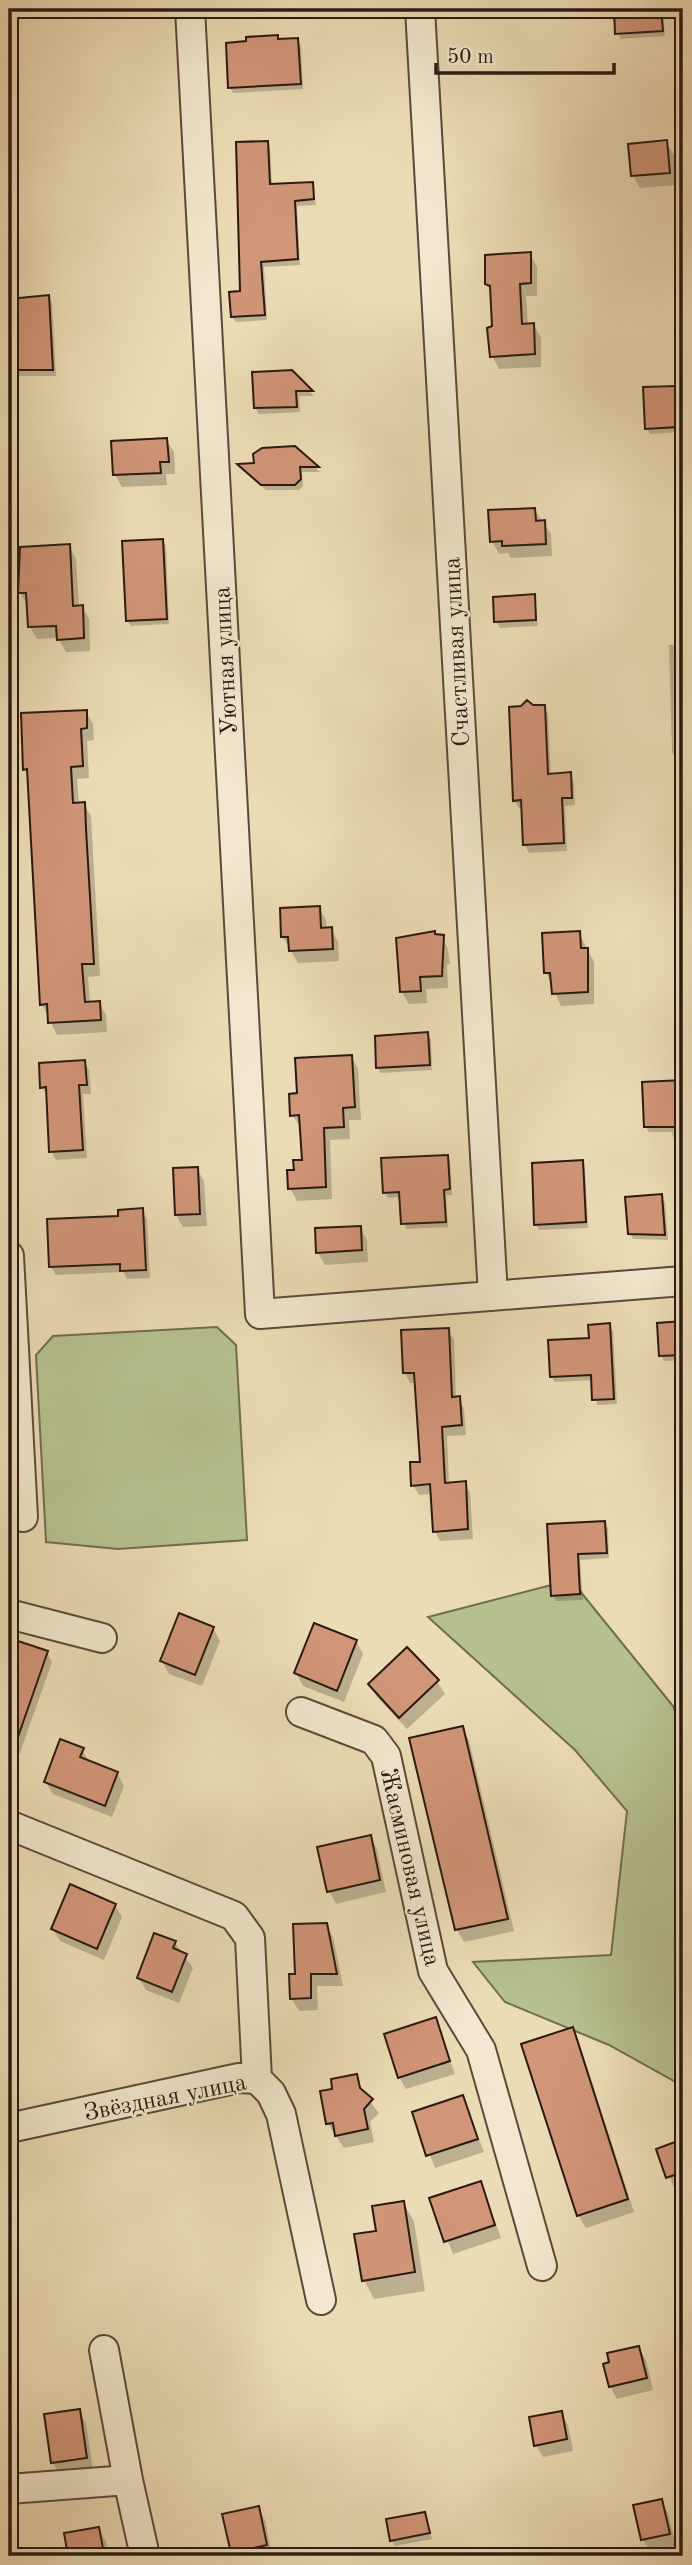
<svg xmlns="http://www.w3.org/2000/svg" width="692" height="2565" viewBox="0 0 692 2565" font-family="'Old Standard TT',serif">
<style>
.green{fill:#b6c18f;stroke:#706d50;stroke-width:2}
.shadow{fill:#0003}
.building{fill:#d19578;stroke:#291912;stroke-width:2}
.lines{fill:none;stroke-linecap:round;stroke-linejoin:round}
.street-casing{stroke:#5a4a3b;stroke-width:32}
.street{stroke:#f3e8cf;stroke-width:28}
.labels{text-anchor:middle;stroke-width:5;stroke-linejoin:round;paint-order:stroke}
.street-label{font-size:24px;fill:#291912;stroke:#f3e8cf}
</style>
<rect width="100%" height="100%" fill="#ecdcb5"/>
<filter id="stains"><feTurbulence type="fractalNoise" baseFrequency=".00286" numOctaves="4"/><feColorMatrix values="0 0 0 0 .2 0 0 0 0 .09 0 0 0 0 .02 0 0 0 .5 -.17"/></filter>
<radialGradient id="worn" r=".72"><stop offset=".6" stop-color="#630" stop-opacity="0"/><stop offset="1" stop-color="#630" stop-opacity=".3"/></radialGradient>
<!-- green -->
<path class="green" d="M217,1327L236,1345L247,1540L118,1549L46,1542L36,1355L53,1336Z
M571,1580L673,1706L683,1732V2086L609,2045L505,2002L473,1962L611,1955L627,1811L575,1750L428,1617Z"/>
<!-- shadow -->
<path class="shadow" d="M615,9H663L665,36L620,39Z
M297,40L301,46L303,89L233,93L230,87L279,41Z
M666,142L674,155L676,185L640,188L633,176Z
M267,143L270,148L272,186L312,183L316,205L297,206L300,265L264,267L267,320L236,322L232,317L242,293Z
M530,254L537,267V296H526L528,326L534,325L541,338V367L499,369L492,356V293L487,284Z
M48,297L52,302L56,376H10L9,301Z
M291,372L314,396H299L300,412L259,414L255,408Z
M675,387L678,393L680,432L650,434L647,428Z
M166,440L174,452L175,474H166L167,485L122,487L115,475Z
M294,448L320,472H302L303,486L299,490H266L240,466L256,465Z
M534,509L551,534L552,556L511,558L508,553L499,554L492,541Z
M162,540L166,546L169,624L131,626L127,620Z
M69,546L76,559L79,607H82L89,619L90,651L66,652L58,638L37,639L30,627L27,605L20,592Z
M534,596L538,626L500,628L496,622Z
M683,644V760L677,761L672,752L669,645Z
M533,707H544L548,714L551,775L570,774L574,782L575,805L565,806L567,851L529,853L525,845L523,808H519L514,800Z
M86,712L93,724L94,740L87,741L89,778L77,779L79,804H84L91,816L100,976L88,977L90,1003H99L106,1015L107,1032L57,1035L42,1004L29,777L25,769Z
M319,908L326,920L327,929H331L338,942L339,961L298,963L283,937Z
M434,933L441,936L448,949L450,964L447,965L448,988L426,989L427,1003L409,1004L401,991L414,935Z
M579,933L594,962V1004L561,1006L546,972Z
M427,1034L431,1039L432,1070L381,1073L378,1068Z
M351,1056L358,1069L361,1120H349L350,1139L330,1140L332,1199L297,1201L290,1188L295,1171L303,1162L301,1128L292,1115L299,1095Z
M84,1061L89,1070L91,1094H83L87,1158L56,1160L51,1151L47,1096L42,1087Z
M683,1082V1148H676L672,1132H649L646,1127L643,1084Z
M447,1156L450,1162L452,1195H446L448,1227L406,1229L401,1197L388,1198L385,1192Z
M582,1162L585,1168L588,1228L539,1230L536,1224Z
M197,1169L204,1181L207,1226L183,1227L176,1215Z
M661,1196L665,1202L668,1240L633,1239L630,1233Z
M142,1210L147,1219L150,1278L127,1279L123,1272L56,1275L51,1267Z
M360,1227L367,1240L368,1262L325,1265L318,1253Z
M683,1323V1360L664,1361L661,1355L659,1325Z
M609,1325L613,1331L617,1404L597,1405L593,1380L555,1382L551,1376Z
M448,1330L454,1340L456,1398L464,1408L466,1435L447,1436L449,1484L465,1483L470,1493L473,1539L440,1541L435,1531L432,1494L419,1495L413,1485L422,1463L416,1383H410L405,1373Z
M604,1523L608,1528L609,1558L580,1560L583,1600L556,1601L553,1595L549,1525Z
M213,1628L220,1641L202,1686L169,1674L162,1661Z
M9,1640L47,1653L52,1662L16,1764L9,1761Z
M356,1641L363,1654L344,1702L303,1686L296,1673Z
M437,1681L445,1694L407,1729L377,1697L370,1685Z
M462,1728L469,1740L514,1931L464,1942L457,1930Z
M82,1750L90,1763L117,1773L124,1786L112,1817L53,1794L45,1781Z
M370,1837L377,1849L386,1892L336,1904L329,1891Z
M115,1905L122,1917L104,1960L60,1941L53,1929Z
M326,1925L333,1937L343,1986H317L318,2010L299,2011L292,1999L296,1975Z
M175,1943L193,1968L179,2003L146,1990L139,1978Z
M435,2019L455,2074L406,2089L399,2077Z
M572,2029L579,2042L634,2212L586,2228L578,2215Z
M356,2076L364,2094L379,2113L370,2122L374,2142L344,2148L328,2124L334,2090Z
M463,2097L484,2152L435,2168L414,2114Z
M683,2141V2187L675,2190L658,2150Z
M481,2183L501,2238L453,2254L432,2200Z
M403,2203L414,2221L425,2291L374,2299L364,2280L378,2232Z
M639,2348L646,2360L653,2390L617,2399L610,2386Z
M79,2411L86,2423L93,2470L60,2475L53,2463L46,2416Z
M561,2413L568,2425L573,2451L543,2457L536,2445Z
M661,2501L668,2513L676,2546L650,2552L643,2540Z
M258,2508L265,2520L272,2556H235L233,2552Z
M425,2514L432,2539L395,2546L392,2540Z
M99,2529L106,2542L108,2556H70L66,2535Z"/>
<!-- building -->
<path class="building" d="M614,9H661L663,31L615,34Z
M278,35V39L298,38L301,84L228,88L226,43L246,41V37Z
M667,140L670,173L631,176L628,144Z
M268,141L270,184L313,182L314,199L295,201L298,259L261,262L265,315L231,317L229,292L240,291L236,142Z
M531,252V283L520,284L522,324L534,323L535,354L490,357L487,328L492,326L490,286L485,284V255Z
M49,295L53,370H9V299Z
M292,370L313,391H296L297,407L254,408L252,372Z
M676,386L678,427L645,429L643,387Z
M167,438L169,462H160L161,473L113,475L111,441Z
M295,446L319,467H300L301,479L295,485H261L237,464L254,463L253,454L262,448Z
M535,508L536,521L545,520L546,544L502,546V541L490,542L488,510Z
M163,539L167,619L126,621L122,541Z
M70,544L73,606L83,605L84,638L57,640L56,626L28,627L26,593H18L20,547Z
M535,594L536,620L494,622L493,597Z
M527,700L533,705H545L548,774L571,772L572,798H562L564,843L523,845L521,800L513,801L509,707L521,706Z
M87,710V728L81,729L83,766L71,767L73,803L85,802L86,829L94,964H82L85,1002L100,1001L101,1020L48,1023L47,1004L40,1005L27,769L23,770L21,713Z
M320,906L321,928L332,927L333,949L289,951L288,937H281L280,908Z
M435,931V934L444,935L442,976L420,977L421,991L400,992L396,938Z
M580,931L581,948H588V992L552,994L550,973H544L542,933Z
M428,1032L430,1065L376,1068L375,1036Z
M352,1055L355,1107L343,1108L344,1127L324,1128L326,1187L288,1189L287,1170H294L293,1160H302L299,1115L290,1116L289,1094L297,1093L295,1058Z
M85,1060L87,1085H79L83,1150L49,1152L46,1087L40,1088L39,1063Z
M683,1080V1127H644L642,1082Z
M448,1155L450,1189L444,1190L446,1222L401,1224L399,1192L383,1193L381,1158Z
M583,1160L586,1222L534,1225L532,1163Z
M198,1167L200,1214L175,1215L173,1168Z
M662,1194L665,1235L628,1234L625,1197Z
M143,1208L146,1270L120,1271V1264L49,1267L47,1219L118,1216V1210Z
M361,1226L362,1250L316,1253L315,1228Z
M683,1321V1355L659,1356L657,1323Z
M610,1323L614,1399L592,1400L591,1375L550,1377L548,1340L589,1338L588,1325Z
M449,1328L452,1397L460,1396L462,1425L442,1427L445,1483L466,1481L468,1529L433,1532L430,1484L411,1486L410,1462H420L414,1373H403L401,1330Z
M605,1521L607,1553L578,1554L580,1594L551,1596L547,1524Z
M179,1613L214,1627L195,1675L160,1661Z
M314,1623L357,1640L337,1691L294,1673Z
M9,1638L48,1651L12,1754L9,1753Z
M407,1647L439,1680L399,1718L368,1684Z
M463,1726L508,1919L455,1930L409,1738Z
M60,1739L84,1748L80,1757L118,1772L105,1806L44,1782Z
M371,1835L380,1880L327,1892L317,1847Z
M70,1884L116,1904L97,1949L51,1929Z
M327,1923L337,1974H311V1998L290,1999L289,1974H295L293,1924Z
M154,1933L176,1941L173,1948L187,1954L172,1992L137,1978Z
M436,2017L450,2061L398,2078L384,2034Z
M573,2027L628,2199L577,2216L521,2044Z
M357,2074L360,2088L373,2099L364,2109L368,2129L335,2136L333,2123L326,2124L320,2091L332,2089L331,2079Z
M463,2095L478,2139L426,2156L412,2112Z
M683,2139V2172L666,2178L656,2149Z
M481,2181L495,2225L444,2242L429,2198Z
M404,2201L415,2272L362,2281L354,2234L376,2231L372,2206Z
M639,2346L647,2378L609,2387L603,2364L609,2362L607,2353Z
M80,2409L87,2458L51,2463L44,2414Z
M562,2411L567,2439L534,2446L529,2417Z
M662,2499L670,2534L641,2540L633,2505Z
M259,2506L267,2545L231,2553L222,2514Z
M425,2512L430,2533L390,2541L386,2519Z
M99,2527L104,2554L68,2556L64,2533Z"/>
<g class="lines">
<!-- street casing -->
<g class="street-casing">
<path id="street" d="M190,9L260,1314L683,1281
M420,9L493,1296
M9,1256L23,1517
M9,1614L102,1638
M301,1712L374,1740L386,1756L433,1971L481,2050L542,2266
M9,1825L234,1916L250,1938L257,2079
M9,2128L239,2078L257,2079L271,2093L281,2114L321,2300
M104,2350L128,2480
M9,2489L128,2480L145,2556"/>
</g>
<!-- street -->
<use href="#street" class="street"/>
</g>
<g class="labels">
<!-- street labels -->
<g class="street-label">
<text transform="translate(456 652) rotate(-93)" y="8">Счастливая улица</text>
<text transform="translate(225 661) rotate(-93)" y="8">Уютная улица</text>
<text transform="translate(411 1867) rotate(77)" y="8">Жасминовая улица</text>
<text transform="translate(165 2097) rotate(-11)" y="8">Звёздная улица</text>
</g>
</g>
<!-- margin -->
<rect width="692" height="2565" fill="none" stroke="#ecdcb5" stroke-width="35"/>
<rect x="10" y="10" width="671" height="2544" fill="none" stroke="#291912" stroke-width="3.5"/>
<rect x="18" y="18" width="657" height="2530" fill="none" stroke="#291912" stroke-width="2"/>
<!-- scale -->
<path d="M436 63v10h178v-10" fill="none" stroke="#291912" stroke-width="3.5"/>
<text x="447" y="63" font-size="21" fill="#291912" stroke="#f3e8cf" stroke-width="5" paint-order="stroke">50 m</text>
<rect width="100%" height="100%" filter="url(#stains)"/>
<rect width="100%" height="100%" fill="url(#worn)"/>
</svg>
